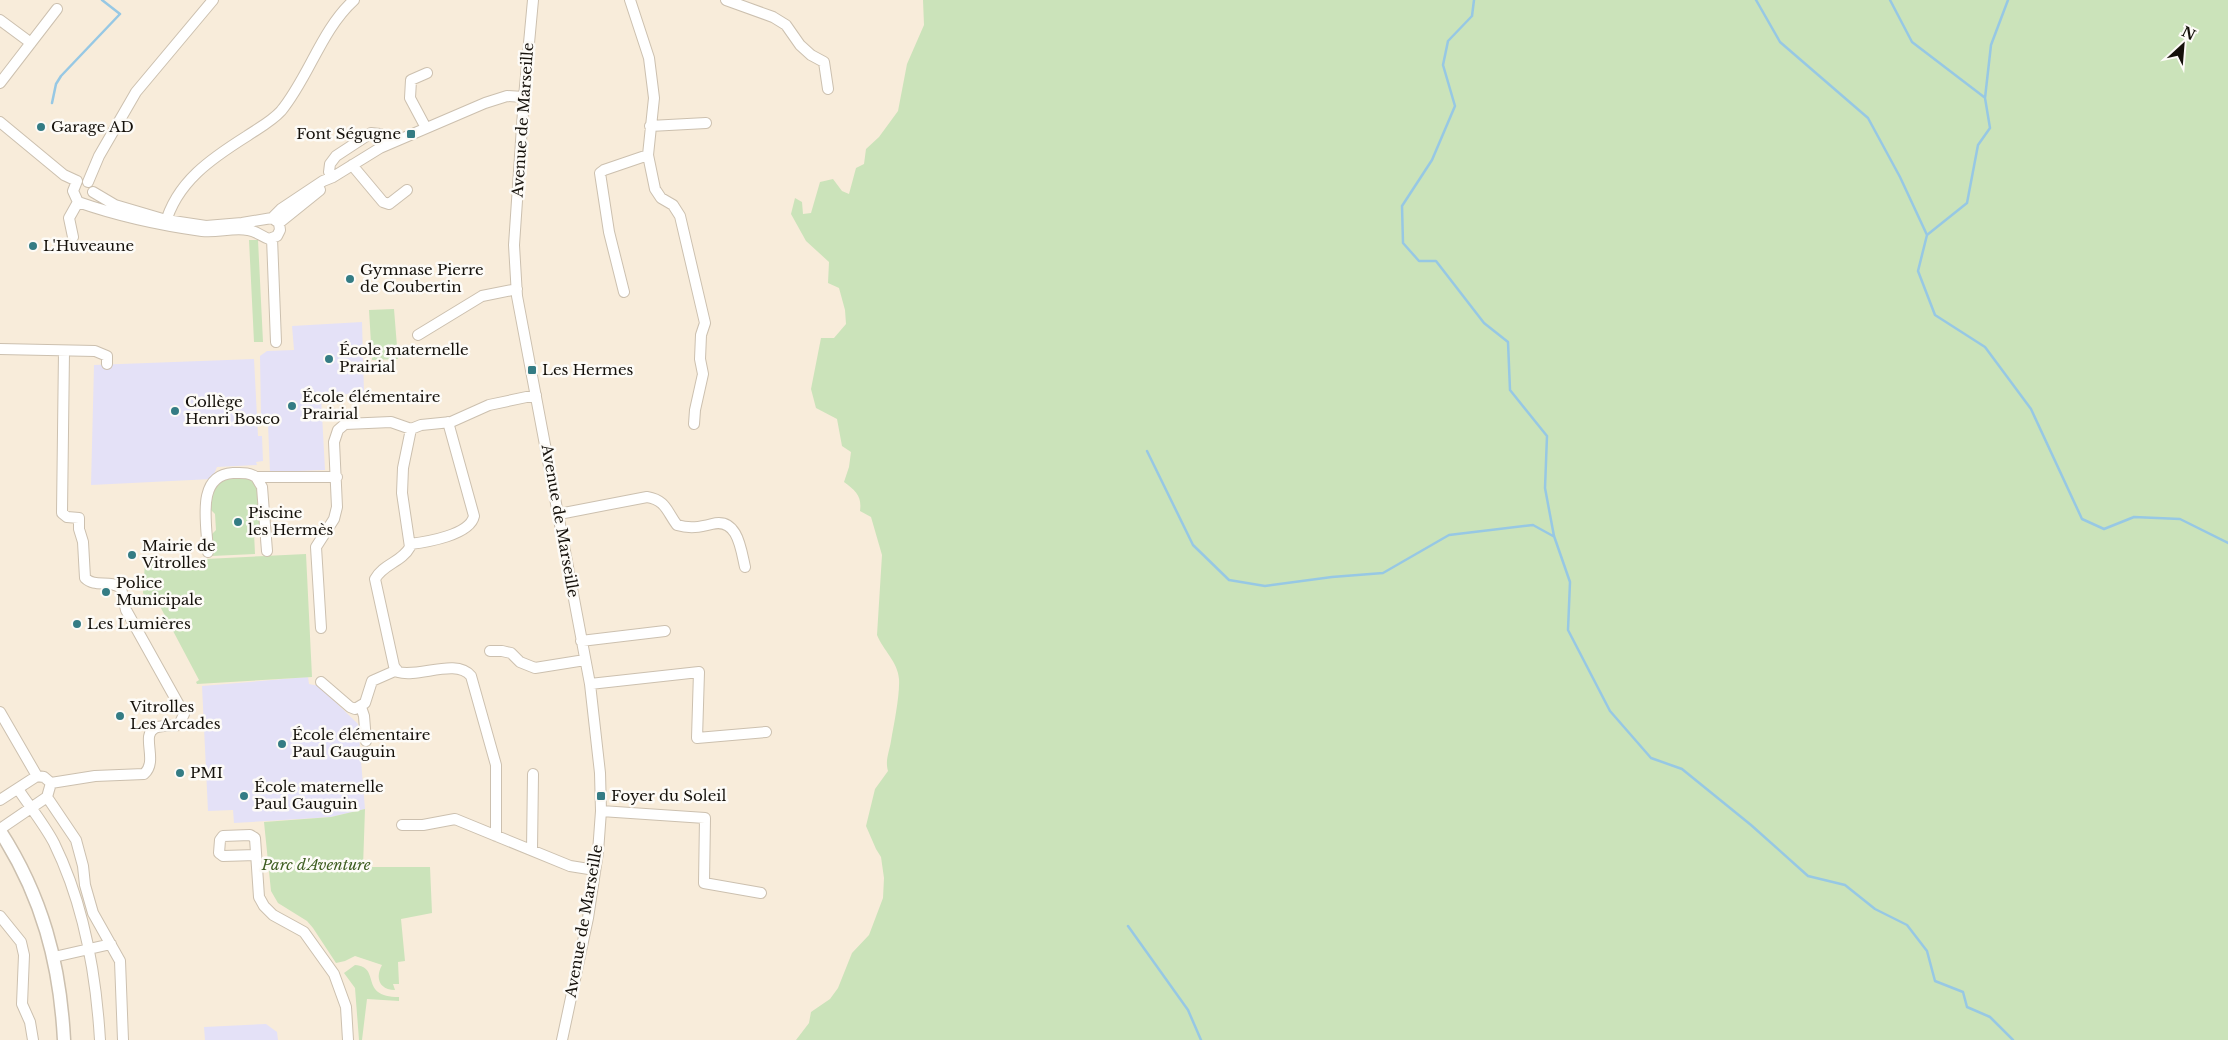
<svg xmlns="http://www.w3.org/2000/svg" width="2228" height="1040" viewBox="0 0 2228 1040" font-family="'Libre Baskerville',serif">
<style>
.education{fill:#e4e1f7}
.green{fill:#cbe3ba}
.lines{fill:none;stroke-linecap:round;stroke-linejoin:round}
.stream{stroke:#97c8e4;stroke-width:2.5}
.minor-casing{stroke:#ccc0af;stroke-width:12}
.major-casing{stroke:#ccc0af;stroke-width:15}
.minor{stroke:#fff;stroke-width:10}
.major{stroke:#fff;stroke-width:12}
.poi-dot{fill:#347c84;stroke:#fdfbf7;stroke-width:2}
.labels{text-anchor:middle;stroke-width:5;stroke-linejoin:round;paint-order:stroke}
.street-label{font-size:15px;fill:#15110b;stroke:#fdfbf7}
.poi-label{font-size:15px;fill:#15110b;stroke:#fdfbf7;text-anchor:start}
.park-label{font-size:15px;font-style:italic;fill:#3e5d21;stroke:#fdfbf7}
</style>
<rect width="100%" height="100%" fill="#f8ecda"/>
<!-- education -->
<path class="education" d="M362,322L364,393L321,396L325,470L270,472L268,424L261,416L260,356L267,351L294,350L292,326Z
M254,359L258,436H262L263,461L256,462L257,465L217,467L212,479L91,485L94,365Z
M308,677L309,684L319,686L358,724L365,809L331,817L234,823L233,810L208,811L202,686Z
M266,1024L277,1032L278,1040H205L204,1027Z"/>
<!-- green -->
<path class="green" d="M923,0H2228V1040H796L809,1023L811,1012L830,999L838,988L852,953L869,935L883,898L884,878L881,857L876,849L866,826L875,789L888,771C885,760 889,753 891,741C894,724 900,695 899,679C898,662 883,650 877,635L882,555L871,517L860,511C862,496 856,491 844,482L849,467L851,452L842,446L837,419L816,408L811,389L821,338H834L846,324L845,310L839,288L828,283L829,262L806,241L791,214L795,198L802,202L803,214L811,213L820,182L833,179L842,191L849,194L856,168L864,164L866,149L879,137L898,111L907,64L924,25Z
M249,240H258L263,342H254Z
M394,309L398,359L372,360L369,310Z
M248,477L254,481L257,487L261,533H254L255,554L212,556L211,535L216,530L215,514L211,510C209,481 222,478 248,477Z
M306,554L312,677L197,684L196,682L199,680L154,595L146,598L143,593L145,562Z
M365,809L363,867H430L432,913L401,919L405,961L398,962L399,984H393L395,990C379,990 375,978 382,965L355,956L345,961L336,963L313,928L307,921L278,903L271,891L264,822L331,817Z
M355,965C382,967 358,997 399,997V1001L367,999L362,1040H359L355,988L344,973Z"/>
<g class="lines">
<!-- stream -->
<path class="stream" d="M1474,0L1472,16L1448,41L1443,65L1455,106L1432,160L1402,206L1403,243L1419,261H1436L1484,323L1508,342L1510,390L1547,436L1545,488L1554,536L1570,582L1568,630L1610,711L1651,758L1682,769L1751,825L1808,876L1845,885L1875,909L1907,925L1927,951L1935,981L1963,992L1967,1007L1990,1017L2013,1040
M1756,0L1780,42L1868,118L1900,177L1927,235
M1890,0L1912,42L1984,97
M2008,0L1991,45L1985,98L1990,128L1978,145L1967,203L1927,235L1918,271L1935,315L1985,347L2031,409L2082,519L2104,529L2134,517L2180,519L2228,543
M52,103L56,84L61,76L120,14L102,0
M1147,451L1193,545L1229,580L1265,586L1332,577L1383,573L1449,535L1533,525L1553,536
M1128,926L1188,1010L1201,1040"/>
<!-- minor casing -->
<g class="minor-casing">
<path id="minor" d="M533,0L524,97L514,245L517,296L590,684L600,773L601,811L598,852L588,918L562,1040
M630,0L649,58L654,98L648,155L655,189L661,198L673,205L680,216L705,323L701,335L700,359L703,374L695,410L694,424
M726,0L773,17L786,25L800,45L811,55L824,62L828,89
M0,20L31,43
M0,83L57,9
M0,122L64,175L77,181
M650,126L706,123
M426,128L410,98L411,80L427,73
M352,165L383,202L389,204L407,190
M333,177L329,172L330,164L336,156L371,133L380,134L393,142
M77,181L73,191L78,202C118,216 159,225 202,231C217,233 233,227 248,230C256,231 261,236 269,239L277,236L280,230L279,223L272,218L242,223L206,226L166,220L115,205L93,192
M88,182L99,156L136,92L213,0
M272,218L281,209L323,181L333,177L380,148L485,103L507,96L524,97
M279,223L320,190
M165,225C176,182 212,158 247,136C259,128 272,121 281,111C309,77 321,30 354,0
M73,237L69,218L78,202
M272,238L276,342
M624,292L609,232L600,173L604,170L648,155
M418,335L482,296L517,289
M0,349L95,351L107,356V364
M411,429L403,468L402,493L410,547C402,562 383,564 375,579L394,666L398,672C419,678 456,658 471,676L496,765V836
M256,477L262,487L267,551
M559,514L647,497C666,500 667,512 677,525C690,529 700,527 712,524C738,517 741,550 745,567
M410,544C427,542 470,535 474,516L448,422
M208,552C207,525 195,475 233,473C243,473 248,472 256,477H337
M321,628L316,547L334,519L337,507L334,442L338,430L345,424L391,422L411,429L421,425L451,422L489,405L536,395
M581,641L665,631
M490,651H502L511,653L520,662L535,668L585,660
M321,682L350,707L355,709L365,703L372,681L397,670
M590,684L699,672L697,738L766,732
M361,707L364,716L366,741
M0,712L37,776
M51,783L95,776L144,774C159,761 140,735 155,728C162,725 172,726 179,725L184,714L126,610L121,588C110,579 95,588 85,578L83,542L79,529V518L67,517L62,513L64,351
M18,789C30,807 44,824 54,843C84,904 96,973 100,1040
M47,797L76,840L83,866L85,885L93,913L120,961L123,1040
M0,800L37,776L44,777L51,783L47,797L0,829
M601,811L705,818L704,883L761,893
M402,825H423L455,819L570,866L595,870
M532,850L533,774
M256,855L223,856L219,853L220,840L223,836L250,835L255,838L259,897L264,906L273,915L304,932L334,974L346,1007L348,1040
M0,916L21,942L24,955L22,1004L30,1022L33,1040
M54,957L111,944"/>
</g>
<!-- major casing -->
<g class="major-casing">
<path id="major" d="M0,831C42,896 60,963 64,1040"/>
</g>
<!-- minor -->
<use href="#minor" class="minor"/>
<!-- major -->
<use href="#major" class="major"/>
</g>
<!-- markers -->
<g class="poi-dot">
<circle cx="41" cy="127" r="5"/>
<rect x="406" y="129" width="10" height="10" rx="2.5"/>
<circle cx="33" cy="246" r="5"/>
<circle cx="350" cy="279" r="5"/>
<circle cx="329" cy="359" r="5"/>
<rect x="527" y="365" width="10" height="10" rx="2.5"/>
<circle cx="292" cy="406" r="5"/>
<circle cx="175" cy="411" r="5"/>
<circle cx="238" cy="522" r="5"/>
<circle cx="132" cy="555" r="5"/>
<circle cx="106" cy="592" r="5"/>
<circle cx="77" cy="624" r="5"/>
<circle cx="120" cy="716" r="5"/>
<circle cx="282" cy="744" r="5"/>
<circle cx="180" cy="773" r="5"/>
<circle cx="244" cy="796" r="5"/>
<rect x="596" y="791" width="10" height="10" rx="2.5"/>
</g>
<g class="labels">
<!-- street labels -->
<g class="street-label">
<text transform="translate(523 120) rotate(-86)" y="5">Avenue de Marseille</text>
<text transform="translate(560 521) rotate(80)" y="5">Avenue de Marseille</text>
<text transform="translate(584 921) rotate(-80)" y="5">Avenue de Marseille</text>
</g>
<!-- poi labels -->
<g class="poi-label">
<text x="51" y="132">Garage AD</text>
<text x="401" y="139" text-anchor="end">Font Ségugne</text>
<text x="43" y="251">L'Huveaune</text>
<text x="360" y="275">Gymnase Pierre<tspan x="360" dy="17">de Coubertin</tspan></text>
<text x="339" y="355">École maternelle<tspan x="339" dy="17">Prairial</tspan></text>
<text x="542" y="375">Les Hermes</text>
<text x="302" y="402">École élémentaire<tspan x="302" dy="17">Prairial</tspan></text>
<text x="185" y="407">Collège<tspan x="185" dy="17">Henri Bosco</tspan></text>
<text x="248" y="518">Piscine<tspan x="248" dy="17">les Hermès</tspan></text>
<text x="142" y="551">Mairie de<tspan x="142" dy="17">Vitrolles</tspan></text>
<text x="116" y="588">Police<tspan x="116" dy="17">Municipale</tspan></text>
<text x="87" y="629">Les Lumières</text>
<text x="130" y="712">Vitrolles<tspan x="130" dy="17">Les Arcades</tspan></text>
<text x="292" y="740">École élémentaire<tspan x="292" dy="17">Paul Gauguin</tspan></text>
<text x="190" y="778">PMI</text>
<text x="254" y="792">École maternelle<tspan x="254" dy="17">Paul Gauguin</tspan></text>
<text x="611" y="801">Foyer du Soleil</text>
</g>
<!-- park labels -->
<g class="park-label">
<text x="316" y="870">Parc d'Aventure</text>
</g>
</g>
<!-- north arrow -->
<g transform="translate(2183 45) rotate(26)" stroke="#fdfbf7" stroke-width="4" paint-order="stroke">
<path d="M0-4L9 19L0 12L-9 19Z" fill="#15110b"/>
<text y="-8" font-size="14" font-weight="bold" text-anchor="middle" fill="#15110b">N</text>
</g>
</svg>
